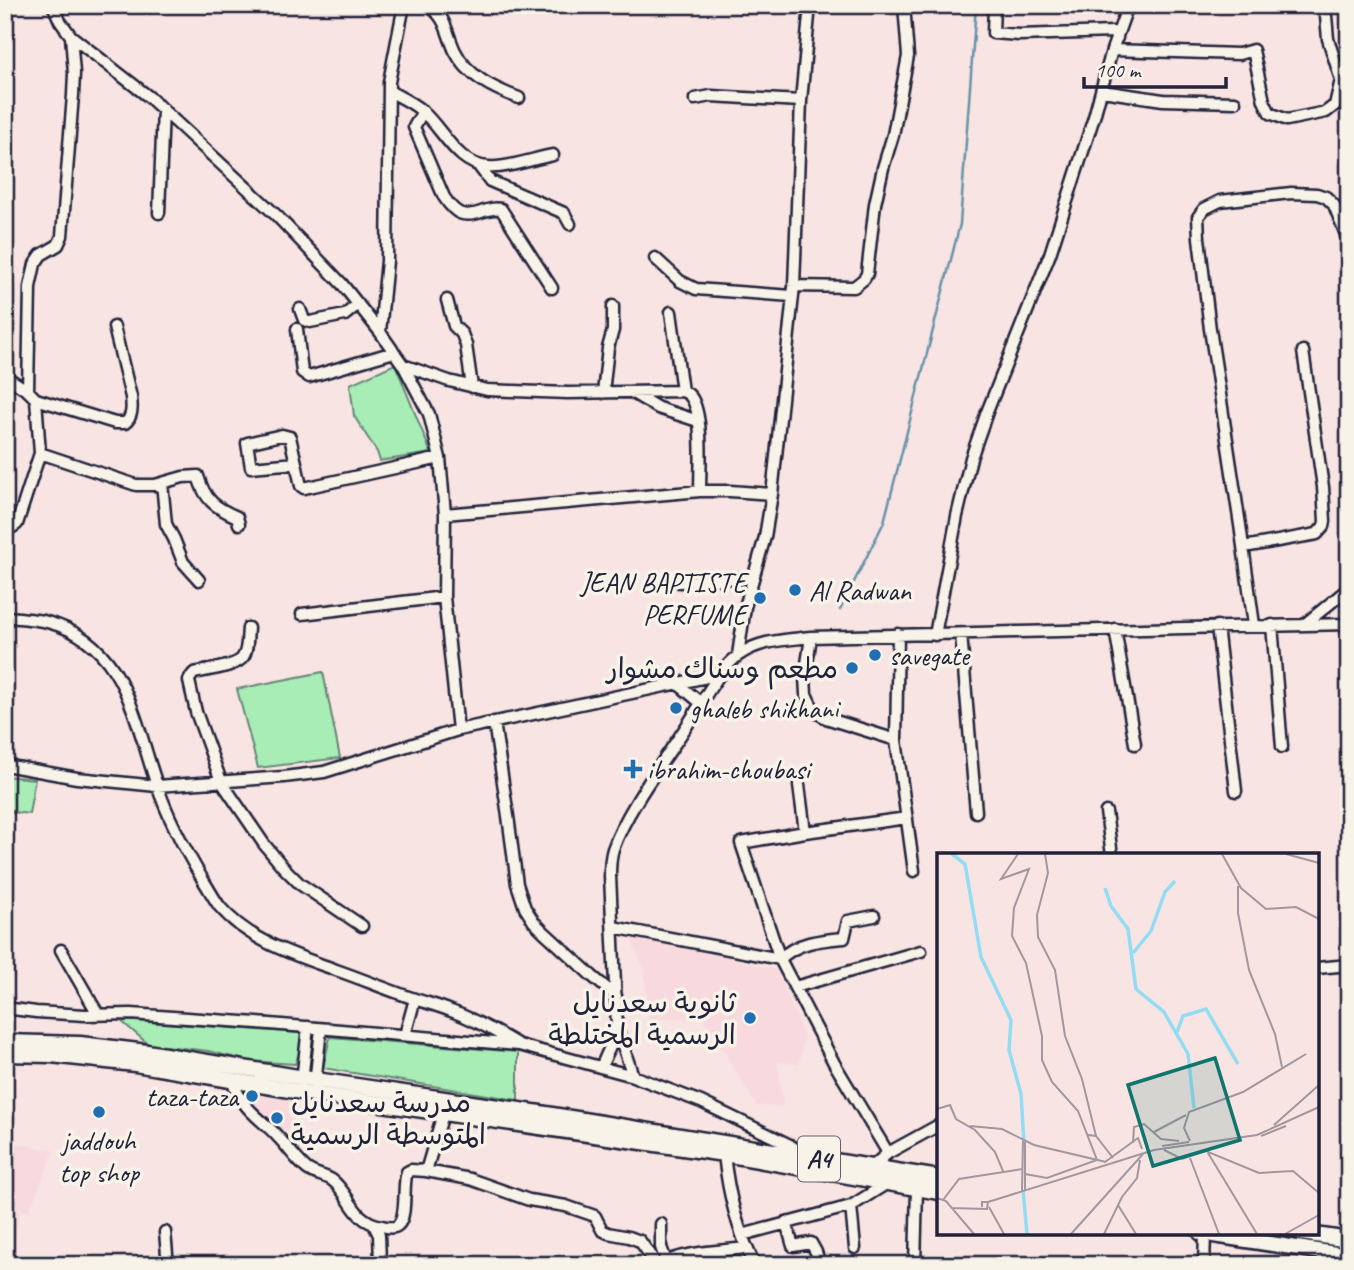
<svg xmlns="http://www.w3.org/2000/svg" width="1354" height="1270" viewBox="0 0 1354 1270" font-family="Caveat,'Playpen Sans Arabic',sans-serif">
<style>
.built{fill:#f8d9de}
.green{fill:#a8ecb6;stroke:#658778;stroke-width:2}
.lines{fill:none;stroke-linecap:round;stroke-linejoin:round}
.stream{stroke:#6592a9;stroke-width:2.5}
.minor-casing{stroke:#22223b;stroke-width:15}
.highway-casing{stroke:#22223b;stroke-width:19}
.minor{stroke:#f7f3e8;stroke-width:10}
.highway{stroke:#f7f3e8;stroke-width:14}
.poi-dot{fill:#1f6fb2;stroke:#f7f3e8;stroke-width:2.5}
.labels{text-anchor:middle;stroke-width:7;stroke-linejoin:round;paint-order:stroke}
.shield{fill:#f7f3e8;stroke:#62616f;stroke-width:2}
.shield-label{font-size:26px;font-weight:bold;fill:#22223b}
.poi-label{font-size:28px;fill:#22223b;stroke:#f7f3e8;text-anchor:start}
.inset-river{fill:none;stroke:#92ddf3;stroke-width:3.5}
.inset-road{fill:none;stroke:#a2969f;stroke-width:2}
.view{fill:#0f766e;fill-opacity:0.15;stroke:#0f766e;stroke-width:3.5}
.inset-edge{fill:none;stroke:#22223b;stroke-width:3.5}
</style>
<rect width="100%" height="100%" fill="#f8e4e2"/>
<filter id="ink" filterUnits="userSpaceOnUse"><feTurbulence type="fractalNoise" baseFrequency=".0143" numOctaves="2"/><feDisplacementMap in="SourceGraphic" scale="14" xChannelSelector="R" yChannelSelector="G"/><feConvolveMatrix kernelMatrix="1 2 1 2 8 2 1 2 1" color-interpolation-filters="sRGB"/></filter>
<g filter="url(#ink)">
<!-- built -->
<path class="built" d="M628,932L714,953L777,970L804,1037L799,1065L777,1061L783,1106H757L703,1017L649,1019L644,969Z
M244,1094L288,1095L292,1127L279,1134L244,1099Z
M5,1141L54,1151L28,1213L5,1198Z
M5,1201L20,1209L10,1265H5Z"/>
<!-- green -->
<path class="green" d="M395,364L431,453L380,461L377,452L354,416L350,384Z
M323,672L340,758L258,768L237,689Z
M5,776L35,779L29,814L5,811Z
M120,1020L301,1033L302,1047L295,1064L248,1061L208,1051L148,1044Z
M330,1037L518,1052V1100L323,1068Z"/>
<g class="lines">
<!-- stream -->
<path class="stream" d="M840,610L884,522L960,224L976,5"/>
<!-- minor casing -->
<g class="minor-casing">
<path id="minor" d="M53,5L60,21L71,36L149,97L276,215L342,284L380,332L403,365L429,414L440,458L445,514L444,597L458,730
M428,5C447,18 446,32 455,51C467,76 494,89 519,98
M994,5L993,33L1019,35L1113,32L1117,38
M1112,50L1239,54L1253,50L1264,101L1270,113L1287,120L1326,112L1335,105L1341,80L1328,39L1326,16L1321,5
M389,91C400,97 413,103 422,111C443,129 457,165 488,167C506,169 535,158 553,155
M1102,91L1163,100L1235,102
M695,99L711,96L801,101
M423,111L414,127L444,197C455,214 463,219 484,211C491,209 494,208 501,209L552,288
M478,165L490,181L564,213L570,224
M159,213L163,109
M655,258L680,281L696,289L792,296
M794,286L854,287L864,279L867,274L875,204L883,168L893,135L908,56L904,5
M447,300L454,326L462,334L466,345L472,387
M300,309L304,320L310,322L345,315L358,304
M671,312L682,391
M297,329L302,372L309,377L394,352
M380,332L387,261L389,82L404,5
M403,365L449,381L487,390L568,393L682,391C687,393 688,393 691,397C704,415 700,469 700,491
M5,376L28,391
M631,392L658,408L698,421
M603,393L608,348L613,330V306
M36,399L115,423H125C133,417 132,406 131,397L114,327
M40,453L136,485H155L183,477L198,476C205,500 214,507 237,517L239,524
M296,463L290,437L282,435L247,443L251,467L296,463L301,486L304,488L440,458
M162,483L166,524L174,539L183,562L199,580
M445,514L700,491H730L772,494
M5,532L17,524L40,453L36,399L28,391L30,287L35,264L41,255L58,245L62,236L73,95L74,73L71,36
M1244,547L1317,534L1324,526L1325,521L1323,487L1303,351
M680,582L752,577
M302,614L444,597
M5,617C19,618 34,619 47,622C126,642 134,720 157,785C168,818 185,850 203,880C209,889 214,899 220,907C249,941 295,955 336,970C362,979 388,990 415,999C427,1003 439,1006 451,1011C474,1019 495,1031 517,1044
M1305,624L1349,588
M1254,625L1240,525L1210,329L1199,238L1198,217L1204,209L1220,201L1291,193L1317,194L1326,197L1334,205L1349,242
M1272,625L1282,747
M1217,626L1236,791
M248,628C247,637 248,650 243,657C237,667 206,670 194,673L190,678L189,681L196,712L221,781L264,844L283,867L300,884L362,926
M1115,629L1135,744
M898,634L896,740L914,871
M961,634L976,812
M935,635L957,516L971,458L987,412L1050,254L1094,117L1112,50L1128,5
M811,637L805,677L806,694L814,711L826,718L896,740
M738,655L745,607L765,537L772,494L794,286L801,101L810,5
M678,684L701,703
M494,722L508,816L517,884L525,908L534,922L543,931L592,976L616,996
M5,765L77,778L157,786L284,777L324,772L458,730L721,674
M799,785L805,832L907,818
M1106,812L1112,855
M805,832L741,843L780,959C797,942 820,940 844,938L848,921L874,916
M613,927L780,959L834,1063L888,1153
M61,950L98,1014
M1317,968L1349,965
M795,987L921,951
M5,1008L36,1012L85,1015L131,1014L270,1024L519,1045L633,1076L701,1102L790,1145L804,1155
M405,1035L415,999
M601,1067L610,1047L616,1028
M633,1076L617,1028L610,876C610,867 610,858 613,849C627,809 664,761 688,724C702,703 718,670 739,655C759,640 787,640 811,637L1349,624
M231,1079C235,1087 238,1096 244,1103C253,1116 268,1125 278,1137C288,1147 296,1160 307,1169C315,1175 324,1175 332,1180C351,1194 351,1221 382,1226C387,1227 394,1229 398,1225C408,1216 402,1185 407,1172L411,1170L426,1171
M302,1081L308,1027
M315,1084L321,1029
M443,1114L426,1171L470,1179L529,1200L566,1206L595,1216L602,1230L608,1233L629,1237L640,1241L657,1265
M724,1154C728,1193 737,1230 755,1265
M872,1167L888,1153L939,1125
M851,1206L855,1248
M786,1222L793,1246L811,1243L816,1252L820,1265
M661,1224V1247L667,1264
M374,1225L379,1235L380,1262L393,1265
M165,1232L168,1265
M742,1235L851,1206L886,1184
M591,1263V1265
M661,1265C679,1252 723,1251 746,1248
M915,1265L917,1189
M1204,1265L1205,1234"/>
</g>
<!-- highway casing -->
<g class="highway-casing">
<path id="highway" d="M5,1042L80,1044L147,1052L316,1080L540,1113L939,1178
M5,1054L51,1055L135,1064L313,1094L724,1154L939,1192
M1201,1233L1349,1256
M1302,1233L1349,1240"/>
</g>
<!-- minor -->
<use href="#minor" class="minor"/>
<!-- highway -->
<use href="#highway" class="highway"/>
</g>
</g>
<!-- markers -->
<g class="poi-dot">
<circle cx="795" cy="590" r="7"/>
<circle cx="760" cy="598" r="7"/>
<circle cx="875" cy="655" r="7"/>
<circle cx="852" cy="668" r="7"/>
<circle cx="676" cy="708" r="7"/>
<path d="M629.5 758.5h7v7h7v7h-7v7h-7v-7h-7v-7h7z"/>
<circle cx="750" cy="1018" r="7"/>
<circle cx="252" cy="1096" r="7"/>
<circle cx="99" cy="1112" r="7"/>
<circle cx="277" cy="1118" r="7"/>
</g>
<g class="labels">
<!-- shield labels -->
<rect class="shield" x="798" y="1136.5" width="42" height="45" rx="5"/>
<g class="shield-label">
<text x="819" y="1168">A4</text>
</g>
<!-- poi labels -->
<g class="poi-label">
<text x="746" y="592" text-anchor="end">JEAN BAPTISTE<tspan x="746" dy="32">PERFUME</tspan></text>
<text x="809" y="600">Al Radwan</text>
<text x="889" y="665">savegate</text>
<text x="838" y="678" text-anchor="end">مطعم وسناك مشوار</text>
<text x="690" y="718">ghaleb shikhani</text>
<text x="647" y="779">ibrahim-choubasi</text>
<text x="736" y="1012" text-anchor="end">ثانوية سعدنايل<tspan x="736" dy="32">الرسمية المختلطة</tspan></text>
<text x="238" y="1106" text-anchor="end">taza-taza</text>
<text x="291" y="1112">مدرسة سعدنايل<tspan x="291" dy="32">المتوسطة الرسمية</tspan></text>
<text x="99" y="1150" text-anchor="middle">jaddouh<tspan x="99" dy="32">top shop</tspan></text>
</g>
</g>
<!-- overview -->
<g transform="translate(937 853)">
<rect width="382" height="382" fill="#f8e4e2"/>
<path class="inset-river" d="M15,1L28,11L44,104L74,167L72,197L84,241L87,290M168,35L174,53L191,76L199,136L227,159L251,201L257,255M196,100L214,78L228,39L238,28M240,179L246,163L269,156L301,211M86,337L90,381"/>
<path class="inset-road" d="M81,1L64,26L92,16L77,55L75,83L89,110L105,183V207L115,229L141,258L160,307L110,325L88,321M108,1L111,20L100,62L101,84L118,117L128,183L145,226L159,283M285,1L304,35L329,56L359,54L382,66M349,1L382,10M301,33V60L312,117L338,181L345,214M0,256L13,252L19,266L38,277L58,299L66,318M337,272L382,232M33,273L65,276L97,292L169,309M217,279L249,262M151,282L159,283L176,305M324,283L349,273M253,288L247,275L252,259L306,239L369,201M196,290L197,274L207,271L224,286L242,288M225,293L252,289M227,297L245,306L269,298L322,320L356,318L382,340M271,300L320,381M253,305L282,381M168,309L201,285L205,296M88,337V289M85,338L86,288M0,345L9,348L37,381M6,347L22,326L86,316M51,349L217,297L320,282L382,254M181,352L199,381M52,354L67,381M14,355L50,356L51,349H45V354M134,381L206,301M167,381L185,344L200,325L203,307M348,381L382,362"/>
<path class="view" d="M278,205L303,287L216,313L191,232Z"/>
<rect width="382" height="382" class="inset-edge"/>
</g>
<!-- margin -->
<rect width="1354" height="1270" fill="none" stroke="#f7f3e8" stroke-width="28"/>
<rect x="14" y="14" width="1326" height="1242" fill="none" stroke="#22223b" stroke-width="2.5" filter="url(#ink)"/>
<!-- scale -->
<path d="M1084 77v10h142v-10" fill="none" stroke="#22223b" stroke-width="3.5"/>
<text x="1095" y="77" font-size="21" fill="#22223b" stroke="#f7f3e8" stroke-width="5" paint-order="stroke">100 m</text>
</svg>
